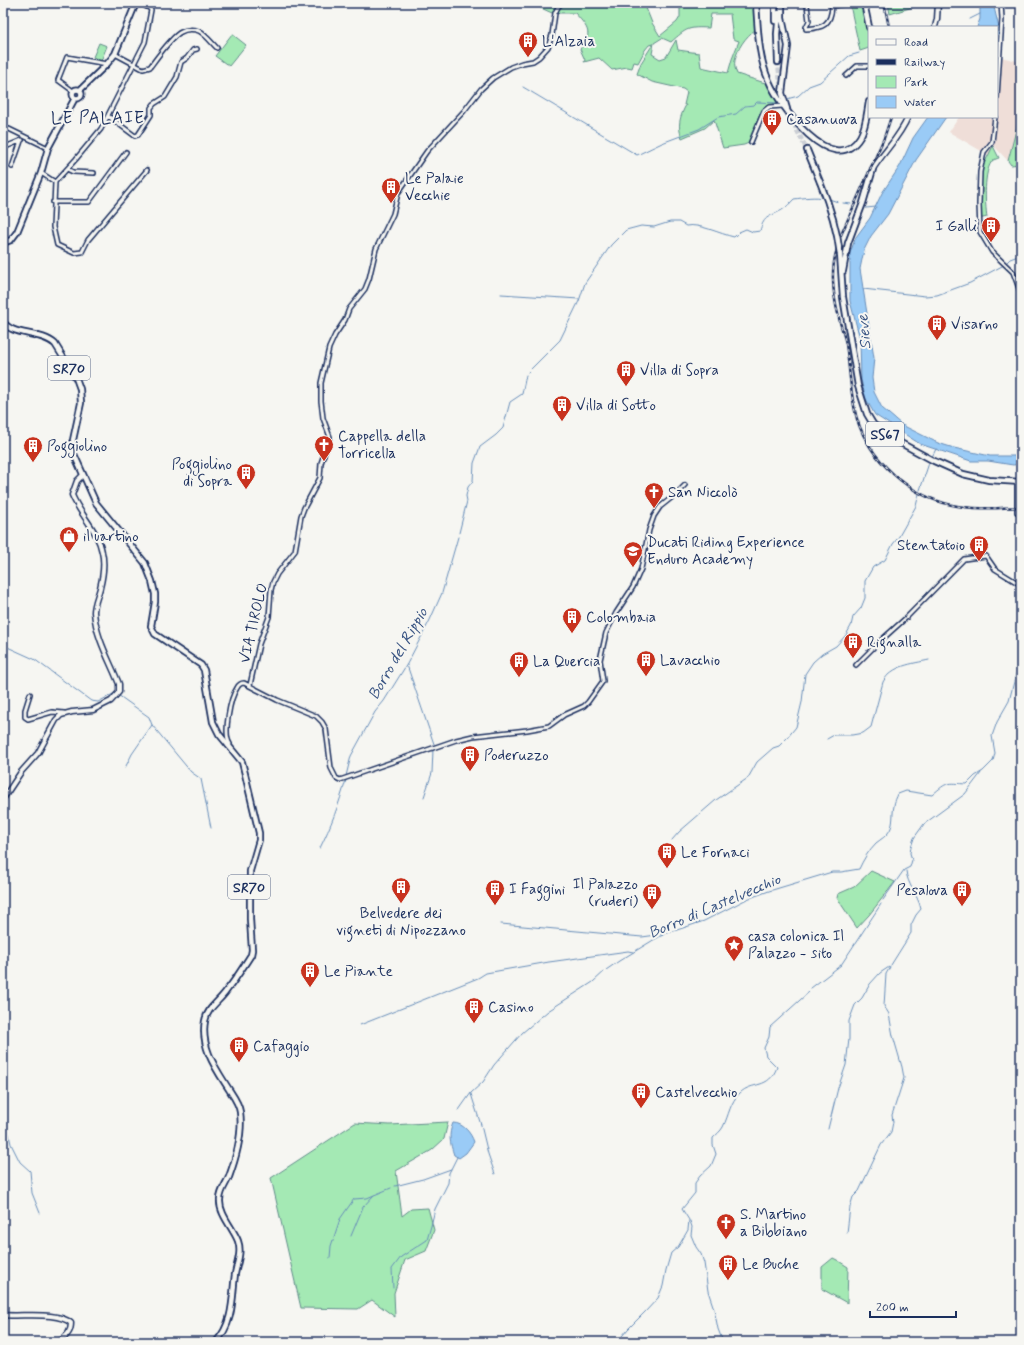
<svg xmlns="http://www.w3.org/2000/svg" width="1024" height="1345" viewBox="0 0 1024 1345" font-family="Mynerve,sans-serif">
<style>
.built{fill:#efded8}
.green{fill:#a4e9b4;stroke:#608c89;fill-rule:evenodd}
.water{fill:#9acbf6;stroke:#678db9}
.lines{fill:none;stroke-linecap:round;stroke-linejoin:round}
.stream{stroke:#678db9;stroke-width:1}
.primary-tunnel{stroke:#caced4;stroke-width:4.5;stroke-dasharray:4.5 2;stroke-linecap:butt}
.street-casing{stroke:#1b2f5e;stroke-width:6}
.secondary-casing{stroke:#1b2f5e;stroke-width:7}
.primary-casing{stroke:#1b2f5e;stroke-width:8}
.street{stroke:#f6f6f2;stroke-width:3}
.secondary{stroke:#f6f6f2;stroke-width:4}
.primary{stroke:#f6f6f2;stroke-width:4.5}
.rail-casing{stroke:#1b2f5e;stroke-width:2.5}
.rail{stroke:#f6f6f2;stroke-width:1;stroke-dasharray:3;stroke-linecap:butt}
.primary-bridge-casing{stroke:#1b2f5e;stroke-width:8;stroke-linecap:butt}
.primary-bridge{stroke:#f6f6f2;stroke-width:4.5}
.labels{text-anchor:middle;stroke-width:4;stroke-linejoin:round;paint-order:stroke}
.shield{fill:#f6f6f2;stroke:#5d6b8a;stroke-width:1}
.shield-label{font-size:14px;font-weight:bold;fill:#1b2f5e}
.poi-label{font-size:15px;fill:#1b2f5e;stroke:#f6f6f2;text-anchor:start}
.street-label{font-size:15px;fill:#1b2f5e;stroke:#f6f6f2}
.water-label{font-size:16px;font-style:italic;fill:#3b5684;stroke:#f6f6f2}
.quarter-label{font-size:17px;letter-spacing:1px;fill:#1b2f5e;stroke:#f6f6f2}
</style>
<rect width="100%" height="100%" fill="#f6f6f2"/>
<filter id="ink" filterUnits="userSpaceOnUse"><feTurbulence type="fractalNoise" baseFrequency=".025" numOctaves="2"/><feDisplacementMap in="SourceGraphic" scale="8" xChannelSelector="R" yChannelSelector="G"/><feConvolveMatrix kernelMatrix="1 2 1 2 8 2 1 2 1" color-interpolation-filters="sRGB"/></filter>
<g filter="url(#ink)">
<!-- built -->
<path class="built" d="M997,56L1021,62V111L1008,161L994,146L988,155L949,132L959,117H997Z"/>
<!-- green -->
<path class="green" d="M530,3H644L652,23L660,36L677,22L680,17V3H753L755,30C746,36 737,49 735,60C734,65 735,69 737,74L765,83L768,80L777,98V103L764,107L751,142L744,145L723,148L714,120L705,128L682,138C677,126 680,116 686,105H684L687,92L683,89L652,82L637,74L641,63L653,44L649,45L645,50L638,63L634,62L632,68L627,67L612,70L599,58L584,62L585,60L580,49C595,33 586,26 575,13H552ZM711,14H730L733,39L739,41L732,59L728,73L701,67L699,53L678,50L676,40L666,57L660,59L652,54L654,43L662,38L671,42C687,28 688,27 709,28Z
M856,3H862L869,37V48L860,51L850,5Z
M888,3H926L890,14Z
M232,34L246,45L229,66L215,56Z
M99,43L107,46L101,61L93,57Z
M1021,111V164L1011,165L1008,161Z
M993,146L999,158C998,158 994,160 993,160C983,170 985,204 987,217L979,219L980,172Z
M871,871L895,882L869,915L857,928L837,898L838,894L854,887Z
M448,1122L444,1139L432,1150L396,1171L402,1216L411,1209L428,1208L434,1230L426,1251L405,1260L394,1293L395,1317L372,1300L358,1309L301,1308L271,1178L355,1123L390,1125Z
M833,1258L837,1260L848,1267L847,1303L822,1289V1267Z"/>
<!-- water -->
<path class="water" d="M980,3H993L999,28L997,47V27H977L980,19Z
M928,117H946L916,160L888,214L871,236L864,250L860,269L874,358L872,378L874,392L882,408L902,425L938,443L954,448L990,456H1021V464L1013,465L988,461H971L920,444L875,415L866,399L861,380L860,339L850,301V253L856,237L870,218L882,193L900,166L913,138Z
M453,1123C463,1123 471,1133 474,1142L466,1153L459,1158L454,1155C450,1143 448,1135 453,1123Z"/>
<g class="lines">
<!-- stream -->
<path class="stream" d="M970,19L980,14
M523,87L637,155L662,143L699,129L718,117L736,114L745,106L754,105L757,102L778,103
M787,99L798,96L809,86L820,82L849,56L859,53
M829,199L838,202
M843,203L851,204
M866,208L876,207
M1007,262L1010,259L1021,255
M863,289L925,296L937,295L970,283L1004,265
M501,294L579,299
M528,372L560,340L579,301L585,283L611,245L626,230L641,226L654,227L670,222H679L686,226C699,223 720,234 734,237L739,232L746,229L753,232L760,231C764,215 770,217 782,210C787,207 790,203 794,199C802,198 816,196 824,198
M932,457L936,449
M920,490L929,463
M459,533L467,501L466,496L468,487L473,481L474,463L480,447L496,435L503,428L510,402L522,394L526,375
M3,645L34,659L91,701L98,702L113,694H115
M407,665L434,744
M118,695L149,717L152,725L191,772L201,779L211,828
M827,739L834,735H852L863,733L871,727L883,682C892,665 912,664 929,660
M125,768L132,754L152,725
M983,771L993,761L995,753L992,736L997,722L1009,701L1017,670L1021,669
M346,776L351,756L375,712L384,701L407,664L430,620L442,593L458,537
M424,797L432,773L433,750
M672,840L679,832L716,800L748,778L757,762L773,748L779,746L787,738L796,727L802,702L805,674L813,662L822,654L836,646L846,635L851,626L853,617L861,608L865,598V581L873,567L885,560L893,544L898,538L916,506L919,494
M320,848C331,826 339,804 346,780
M883,900L904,870L910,867L912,860L910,853L911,847L914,838L924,824L965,794L981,773
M501,924L642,937L664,934
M891,965L911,933V925L916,915L921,909C918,895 907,884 906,871
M811,988L841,965L881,904
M360,1025L478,978L486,973L549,962L628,951L633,952
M471,1094L481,1125L488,1154L495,1174
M459,1110L471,1093L483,1082L494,1065L522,1033L548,1011L593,982L606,970L619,961L655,939L665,934L704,921L747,899L769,891L832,872H841L859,869C863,860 869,850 876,843C881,839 887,836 890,830C894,822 892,814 894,806C894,802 897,797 898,794L906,791L932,795C948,781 947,783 967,784L975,776L983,771
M3,1111L4,1124L8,1130L11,1144L20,1162L30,1171L32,1193L40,1213
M828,1129L838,1088L846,1065L849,1039V1021L855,1005L862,998L870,984L880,973L889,967
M395,1186L423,1179L451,1169
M690,1221L692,1227L691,1235L696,1247L701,1254L704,1263L708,1291L714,1309L718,1329L723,1342
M847,1233L850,1207L853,1197L859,1191L881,1145L891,1132L893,1122L892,1115L904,1078L902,1067L893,1036L889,1014L884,1006L886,974L890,967
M351,1236L363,1207L374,1195
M330,1258L331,1246L340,1219L354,1199L367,1198L391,1188
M393,1288L392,1269L401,1257L427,1240L431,1226L435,1209L448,1183L449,1173L457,1157
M617,1342L628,1329L645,1312L658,1298L663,1286L666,1270L671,1253L678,1247L688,1230L689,1220L682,1209L695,1193V1183L700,1176L711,1166L716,1154L713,1145V1138C716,1135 721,1131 723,1127C729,1115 730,1102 740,1093C752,1081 769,1090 777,1067L766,1056L764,1048L769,1037L770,1027L809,992"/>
<!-- primary-tunnel -->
<path class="primary-tunnel" d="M778,62L781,93
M788,113L807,150"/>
<!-- street casing -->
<g class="street-casing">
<path id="street" d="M145,3V6L149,8L151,10L145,42L101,129L76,159L55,182L53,227L57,245L74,253L82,252L88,240L147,170
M807,5L809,21L806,27V29C823,28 831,25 832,6
M832,6L849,3
M115,54L143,69L150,67C156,59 172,36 181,32C186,29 194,29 199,31C206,35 212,43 217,48
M846,76L857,66H869
M73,91L58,80L67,57L107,64
M997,97L1002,19L1001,3
M108,116L135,136L138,135L151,115V108L154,104L165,97L177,77L181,62L187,58L193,50L197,49
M995,117L992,142L984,152L980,172L979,204L980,232L992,252L1013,272L1021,294
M3,129H9L48,148
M751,142L764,111L769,107L783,106
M3,148L22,140
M12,167L21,141
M67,169L73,172L94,173
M41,173L55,182
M53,202H89L126,152
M1017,482V512H1021
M856,665L877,644L907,617L964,559L986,556L995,569L1021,585
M250,685L259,644L269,617L271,590L273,582L277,574L295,551L301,516L304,508L320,478L321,463L330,437L323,418L321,401V383L329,348L335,335L345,320L349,309L365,289L369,279L376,249L393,214L398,193L427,151L464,111L481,89L493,78L511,67L522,63L533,61L539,57L548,47L552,35L555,13L558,7L562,3
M30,694L25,710V717L28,719L52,712L64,713
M228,746L230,744C223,734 230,698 237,688C239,684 241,683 244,683L277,700L316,716L322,722L326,729L331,768L336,778L340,780L456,740L473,736L527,730L549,726L564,715L584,706L588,702L603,681L600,660L606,633L616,613L633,587L641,569L649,530L654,516L660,507L675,495L685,485"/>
</g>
<!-- secondary casing -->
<g class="secondary-casing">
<path id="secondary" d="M935,27L937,19L938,3
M873,169C884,151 900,137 908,117
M3,799L21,772L38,753L56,720L61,715L72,712L93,710L111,701L119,692V684C110,661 96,638 94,612C94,604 98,596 100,588C103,576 105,564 102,552C98,530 80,515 72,495L77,481L83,475
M3,1315C21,1317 58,1311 71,1323C71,1333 66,1336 59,1342"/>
</g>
<!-- primary casing -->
<g class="primary-casing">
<path id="primary" d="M756,3C758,29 758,57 769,81C779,105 833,181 860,137C866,127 867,113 869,102
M782,3V18L788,46L782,93L787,109
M864,3L869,27
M775,21V3
M778,62L777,34L779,13
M72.5 94a4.5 4.5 0 1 1 9 0a4.5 4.5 0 1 1-9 0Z
M80,90L107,64L115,54L136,3
M807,150L820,182
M3,243L11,240L17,232L41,173L48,148L75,98
M840,254L843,297L858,386L867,414L873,424L886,435L934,461L963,474L989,480L1021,482
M843,271L848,243L863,203L873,169
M3,321C10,336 41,331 55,344L76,378L80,389L81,403L73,440V452L96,503L145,563L152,581L155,594V602L151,626L155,634L201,665L204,670L213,722L219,734L242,762L245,774L259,833V840L250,871V919L252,950L251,955C243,967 236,979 227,990C220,1001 207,1008 205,1021C200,1048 217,1070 230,1091C234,1097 239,1104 240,1112C243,1133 236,1158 229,1177C226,1184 220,1191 220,1200C219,1214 233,1228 238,1241C242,1252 237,1263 235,1274C232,1297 234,1323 216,1342"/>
</g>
<!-- street -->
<use href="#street" class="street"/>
<!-- secondary -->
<use href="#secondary" class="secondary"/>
<!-- primary -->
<use href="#primary" class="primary"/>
<!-- rail casing -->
<g class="rail-casing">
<path id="rail" d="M884,3L889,27
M841,235L884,138L891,117
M837,249C830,271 833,296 839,318C841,327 844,335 846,344C850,369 850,395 857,419C870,460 909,496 952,505C974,510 998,508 1021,507"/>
</g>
<!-- rail -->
<use href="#rail" class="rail"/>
<!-- primary-bridge casing -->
<g class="primary-bridge-casing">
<path id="primary-bridge" d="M820,182C830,206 837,229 840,254"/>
</g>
<!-- primary-bridge -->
<use href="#primary-bridge" class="primary-bridge"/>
</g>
</g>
<!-- icons -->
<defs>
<g id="building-pin" transform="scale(1)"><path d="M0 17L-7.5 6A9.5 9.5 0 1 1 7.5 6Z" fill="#c8321e" stroke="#f6f6f2"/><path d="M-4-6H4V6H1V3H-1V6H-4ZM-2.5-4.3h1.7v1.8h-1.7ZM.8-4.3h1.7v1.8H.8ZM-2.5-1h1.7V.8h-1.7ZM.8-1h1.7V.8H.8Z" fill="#fff"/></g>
<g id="church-pin" transform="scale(1)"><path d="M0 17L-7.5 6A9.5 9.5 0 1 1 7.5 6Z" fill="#c8321e" stroke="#f6f6f2"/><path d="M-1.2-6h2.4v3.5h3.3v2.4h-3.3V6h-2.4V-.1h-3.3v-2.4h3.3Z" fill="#fff"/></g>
<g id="shop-pin" transform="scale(1)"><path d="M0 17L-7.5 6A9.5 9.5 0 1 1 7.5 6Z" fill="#c8321e" stroke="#f6f6f2"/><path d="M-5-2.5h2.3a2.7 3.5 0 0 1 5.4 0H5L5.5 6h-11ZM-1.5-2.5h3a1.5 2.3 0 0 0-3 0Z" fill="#fff"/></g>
<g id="school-pin" transform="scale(1)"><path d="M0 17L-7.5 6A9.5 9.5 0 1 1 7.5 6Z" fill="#c8321e" stroke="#f6f6f2"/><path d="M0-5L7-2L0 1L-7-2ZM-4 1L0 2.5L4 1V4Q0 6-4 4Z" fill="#fff"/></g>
<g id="sight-pin" transform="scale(1)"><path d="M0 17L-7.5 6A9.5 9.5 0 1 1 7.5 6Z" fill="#c8321e" stroke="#f6f6f2"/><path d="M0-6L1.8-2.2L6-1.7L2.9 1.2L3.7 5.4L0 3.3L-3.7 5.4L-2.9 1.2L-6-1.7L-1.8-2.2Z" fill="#fff"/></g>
</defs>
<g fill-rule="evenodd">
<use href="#building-pin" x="528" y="41"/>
<use href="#building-pin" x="772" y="119"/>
<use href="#building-pin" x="391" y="187"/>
<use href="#building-pin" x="991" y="226"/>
<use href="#building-pin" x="937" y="324"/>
<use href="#building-pin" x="626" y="370"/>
<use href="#building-pin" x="562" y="405"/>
<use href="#church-pin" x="324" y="445"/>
<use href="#building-pin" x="33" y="446"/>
<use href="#building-pin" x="246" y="473"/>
<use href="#church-pin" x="654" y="492"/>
<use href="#shop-pin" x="69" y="536"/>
<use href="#building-pin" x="979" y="545"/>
<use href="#school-pin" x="633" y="551"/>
<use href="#building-pin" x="572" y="617"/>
<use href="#building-pin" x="853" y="642"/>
<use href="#building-pin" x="646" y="660"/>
<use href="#building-pin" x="519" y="661"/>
<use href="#building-pin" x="470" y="755"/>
<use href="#building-pin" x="667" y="852"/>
<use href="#building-pin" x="401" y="887"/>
<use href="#building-pin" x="495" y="889"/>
<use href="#building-pin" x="962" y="890"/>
<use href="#building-pin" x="652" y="893"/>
<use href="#sight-pin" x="734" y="945"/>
<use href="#building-pin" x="310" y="971"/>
<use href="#building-pin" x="474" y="1007"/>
<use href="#building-pin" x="239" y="1046"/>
<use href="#building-pin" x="641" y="1092"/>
<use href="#church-pin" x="726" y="1223"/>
<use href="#building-pin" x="728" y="1264"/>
</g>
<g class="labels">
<!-- shield labels -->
<g class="shield">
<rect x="48" y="356" width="42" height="24" rx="3"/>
<rect x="866" y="422" width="38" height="24" rx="3"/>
<rect x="228" y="875" width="42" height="24" rx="3"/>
</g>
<g class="shield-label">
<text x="69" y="373">SR70</text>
<text x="885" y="439">SS67</text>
<text x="249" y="892">SR70</text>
</g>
<!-- poi labels -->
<g class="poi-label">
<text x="542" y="46">L'Alzaia</text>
<text x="786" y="124">Casanuova</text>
<text x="405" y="183">Le Palaie<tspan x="405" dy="17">Vecchie</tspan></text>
<text x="977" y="231" text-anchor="end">I Galli</text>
<text x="951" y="329">Visarno</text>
<text x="640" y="375">Villa di Sopra</text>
<text x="576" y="410">Villa di Sotto</text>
<text x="338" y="441">Cappella della<tspan x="338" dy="17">Torricella</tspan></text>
<text x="47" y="451">Poggiolino</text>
<text x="232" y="469" text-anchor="end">Poggiolino<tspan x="232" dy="17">di Sopra</tspan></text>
<text x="668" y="497">San Niccolò</text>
<text x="83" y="541">il uartino</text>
<text x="647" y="547">Ducati Riding Experience<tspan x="647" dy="17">Enduro Academy</tspan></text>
<text x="965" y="550" text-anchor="end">Stentatoio</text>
<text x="586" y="622">Colombaia</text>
<text x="867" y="647">Rignalla</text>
<text x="660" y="665">Lavacchio</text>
<text x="533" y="666">La Quercia</text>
<text x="484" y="760">Poderuzzo</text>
<text x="681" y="857">Le Fornaci</text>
<text x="638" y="889" text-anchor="end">Il Palazzo<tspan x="638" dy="17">(ruderi)</tspan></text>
<text x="509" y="894">I Faggini</text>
<text x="948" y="895" text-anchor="end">Pesalova</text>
<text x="401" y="918" text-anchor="middle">Belvedere dei<tspan x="401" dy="17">vigneti di Nipozzano</tspan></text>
<text x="748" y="941">casa colonica Il<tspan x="748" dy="17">Palazzo - sito</tspan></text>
<text x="324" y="976">Le Piante</text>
<text x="488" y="1012">Casino</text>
<text x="253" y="1051">Cafaggio</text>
<text x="655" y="1097">Castelvecchio</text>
<text x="740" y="1219">S. Martino<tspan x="740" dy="17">a Bibbiano</tspan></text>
<text x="742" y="1269">Le Buche</text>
</g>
<!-- street labels -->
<g class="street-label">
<text transform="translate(253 623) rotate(-77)" y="5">VIA TIROLO</text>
</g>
<!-- water labels -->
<g class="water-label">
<text transform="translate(863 332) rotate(-95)" y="6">Sieve</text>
<text transform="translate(397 653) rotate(-60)" y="6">Borro del Rippio</text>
<text transform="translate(714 905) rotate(-23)" y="6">Borro di Castelvecchio</text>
</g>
<!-- quarter labels -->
<g class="quarter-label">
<text x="98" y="123">LE PALAIE</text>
</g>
</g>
<!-- margin -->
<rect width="1024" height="1345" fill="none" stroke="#f6f6f2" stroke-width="16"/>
<rect x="8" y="8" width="1008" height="1329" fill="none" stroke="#1b2f5e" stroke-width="1.5" filter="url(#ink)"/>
<!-- legend -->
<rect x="868" y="26" width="130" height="92" fill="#f6f6f2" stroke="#9ea6b7"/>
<rect x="876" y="39" width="20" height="6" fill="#f6f6f2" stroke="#9ea6b7"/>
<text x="904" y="46" font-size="12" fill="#1b2f5e">Road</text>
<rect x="876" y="59" width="20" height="6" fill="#1b2f5e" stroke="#9ea6b7"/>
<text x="904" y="66" font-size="12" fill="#1b2f5e">Railway</text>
<rect x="876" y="76" width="20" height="12" fill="#a4e9b4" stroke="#9ea6b7"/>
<text x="904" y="86" font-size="12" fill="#1b2f5e">Park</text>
<rect x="876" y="96" width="20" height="12" fill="#9acbf6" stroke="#9ea6b7"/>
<text x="904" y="106" font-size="12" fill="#1b2f5e">Water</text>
<!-- scale -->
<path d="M870 1311v6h86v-6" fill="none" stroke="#1b2f5e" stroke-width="2"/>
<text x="876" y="1311" font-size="12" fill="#1b2f5e" stroke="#f6f6f2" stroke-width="3" paint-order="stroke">200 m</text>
</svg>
